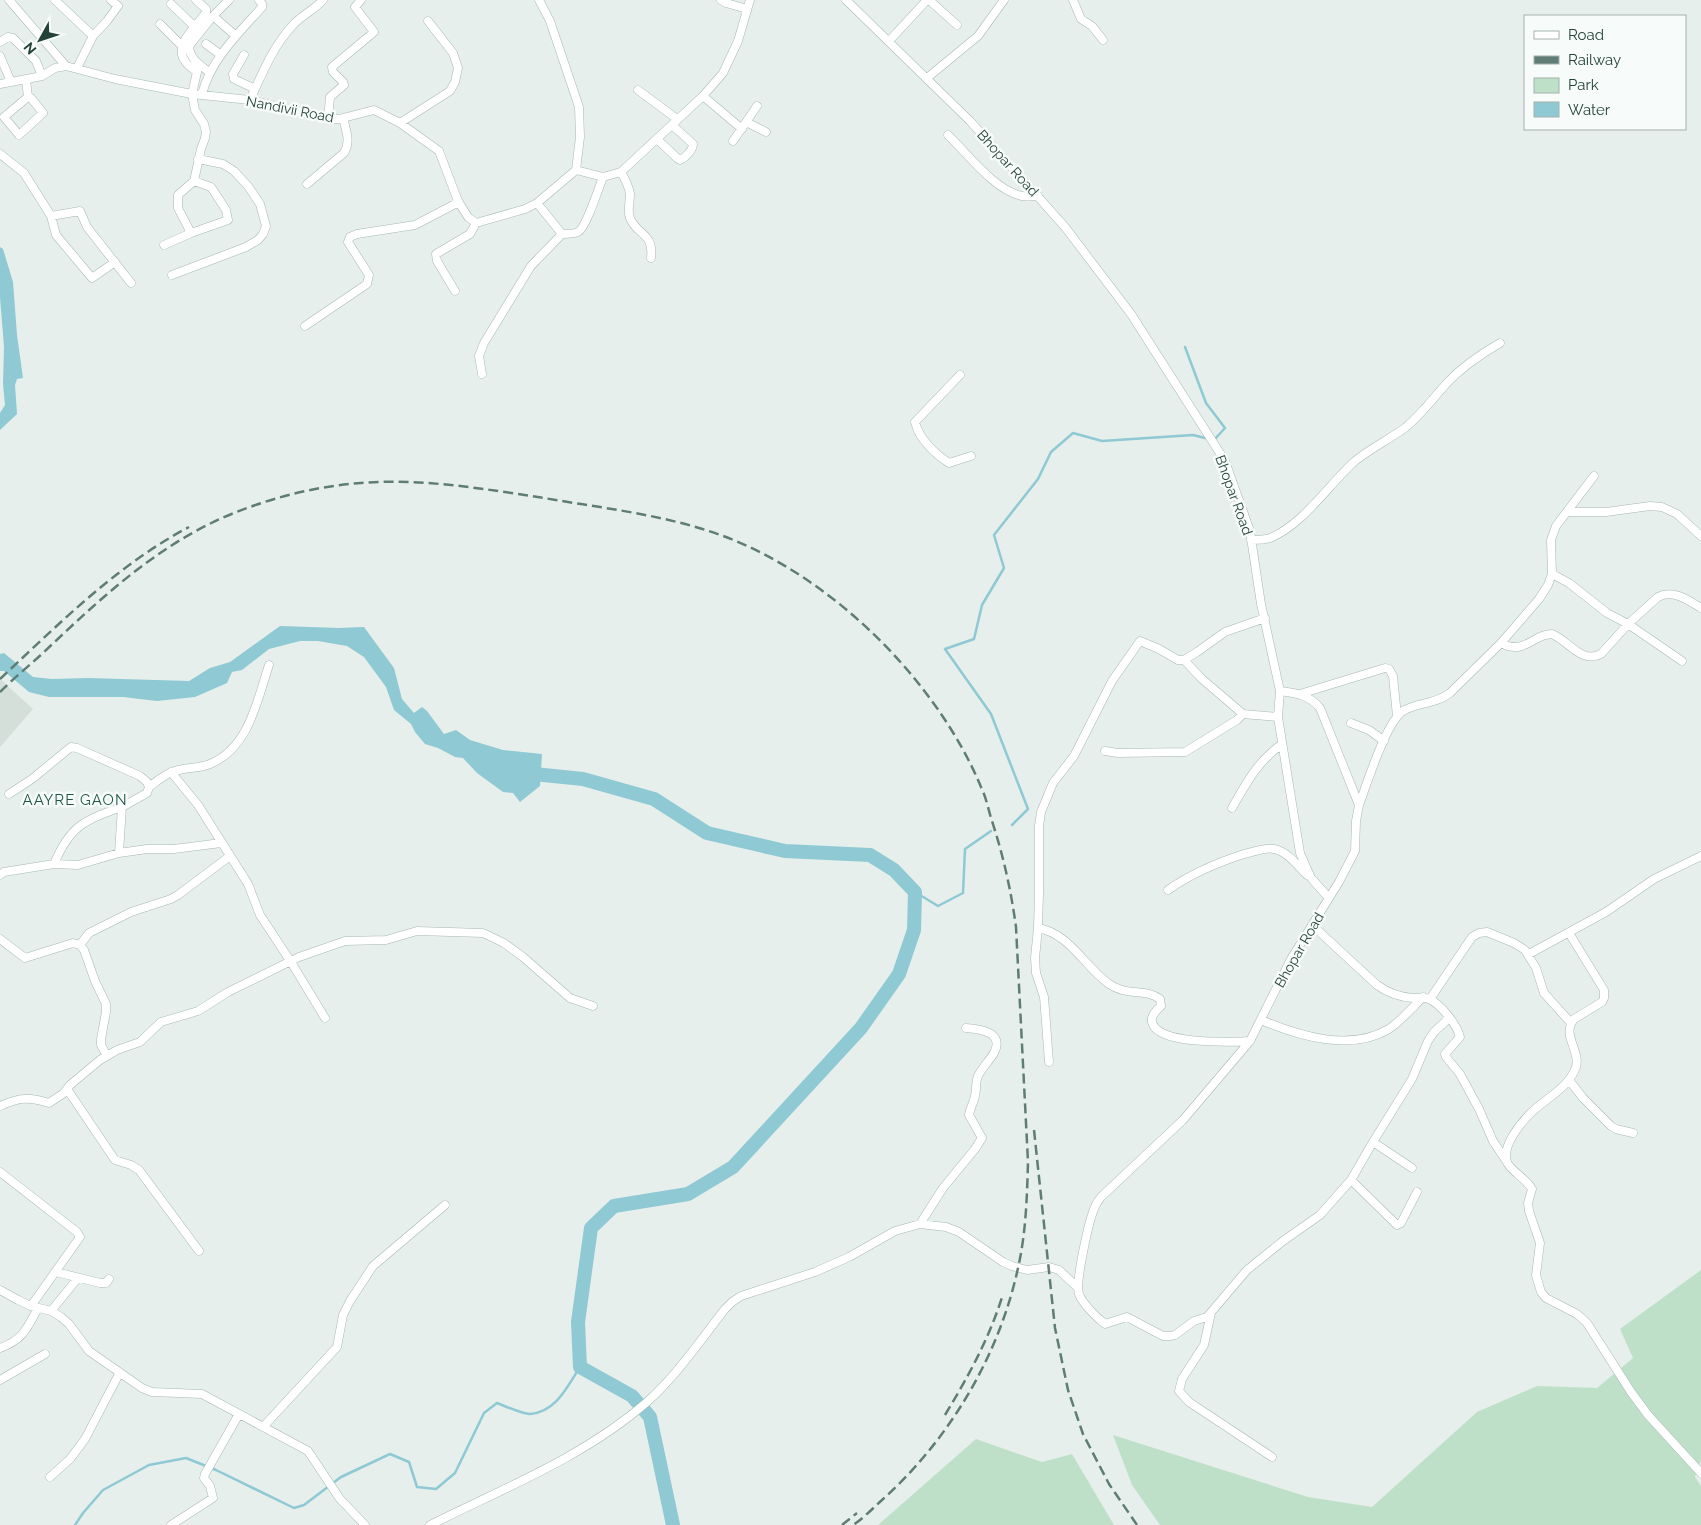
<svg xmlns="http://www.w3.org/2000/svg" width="1701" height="1525" viewBox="0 0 1701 1525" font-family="Raleway,sans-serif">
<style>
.built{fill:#d4dfda}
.green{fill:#bfe0c8}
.water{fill:#8ec9d4}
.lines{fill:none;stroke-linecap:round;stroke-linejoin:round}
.stream{stroke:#8ec9d4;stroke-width:2.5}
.river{stroke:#8ec9d4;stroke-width:14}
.minor-casing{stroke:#a8b8b2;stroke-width:9}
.minor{stroke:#fff;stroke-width:8}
.rail{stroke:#5f7d75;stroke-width:2.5;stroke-dasharray:10 5;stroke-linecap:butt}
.labels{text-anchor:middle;stroke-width:5;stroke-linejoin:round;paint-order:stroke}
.street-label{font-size:14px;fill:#24423a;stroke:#f7fbf9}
.neighbourhood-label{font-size:15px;letter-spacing:1px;fill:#1f5548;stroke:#f7fbf9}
</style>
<rect width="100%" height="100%" fill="#e6efeb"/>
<!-- built -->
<path class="built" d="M0,679L33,709L0,747Z"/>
<!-- green -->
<path class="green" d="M1701,1270V1460L1695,1477L1701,1486V1525H1160L1132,1485L1113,1435L1308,1497L1372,1507L1477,1412L1537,1386L1597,1388L1633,1358L1620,1329Z
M976,1439L1042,1462L1072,1454L1114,1525H878Z"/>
<!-- water -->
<path class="water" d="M0,247L3,249L13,282L17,335L23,378L17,379L15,385L17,414L0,430V413L5,405L3,384L4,347L0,297Z
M280,626L339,628L364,627L394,668L402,699L414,713L422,707L427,711L444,734L456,730L470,740L503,750L542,754L540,786L520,802L513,793L503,792L477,773L463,758L455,757L438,748L425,744L415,732L411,724L394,710L386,687L364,657L347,646L318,641H300L269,649L242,670L232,672L227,683L195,697L157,701L123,697H49L29,692L4,671H0V654L4,653L33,677L52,679L88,678L189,681L210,668L230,662Z"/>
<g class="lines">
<!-- stream -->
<path class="stream" d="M1185,347L1206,403L1225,428L1214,440
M1012,825L1028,809L991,714L945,649L974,639L982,605L1004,568L994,535L1038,479L1051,452L1073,433L1102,441L1193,435L1209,439
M915,892L938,906L963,893L965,849L991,831
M75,1525L83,1513L103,1490L149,1465L186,1458L216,1470L294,1508L304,1505L341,1477L390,1454L409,1462L417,1487L436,1489L455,1473L484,1413L497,1403C505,1406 522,1414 530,1414C556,1412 567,1387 580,1367"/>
<!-- river -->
<path class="river" d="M524,773L583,779L654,799L707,833L785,851L870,855L894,870L915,892L914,930L899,974L861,1028L733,1167L688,1194L614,1206L591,1228L578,1322L580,1367L632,1396L650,1417L673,1525"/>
<!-- minor casing -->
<g class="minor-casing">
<path id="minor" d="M9,0L66,66
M55,0L93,36
M539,0L550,21L579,107L580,137L576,170
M721,0L726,3L747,9
M846,0L970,121L1065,227L1131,314L1225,461L1250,531L1261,604L1280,691L1278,717L1300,853L1311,878L1329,898
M929,0L957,25
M1073,0L1081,19L1092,26L1103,40
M171,4L195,27
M213,16L236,36
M160,24L182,46
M889,41L927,0
M0,42L8,37L13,38L36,61L42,76
M206,44L221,55
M244,55L233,74L234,79L255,89
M0,56L11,82
M77,68L93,36L107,21L118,6L111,0
M209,72C200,65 189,58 189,46L213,16L229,0
M927,78L978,36L1004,0
M26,80L28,97L31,98L43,113L19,135L4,117L28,97
M0,84L42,76L55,68L66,66L115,79L192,94L250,100L328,119H339L374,110L400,123L439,151L458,201L468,217L476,223L525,209L537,203L576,170L603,177L621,172L703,96L723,73L738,41L750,0
M638,90L677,119
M202,94C211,59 239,33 262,7V4L259,0
M703,96L742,129
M250,100C262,74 273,46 293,25C302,15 314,10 323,0
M328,119L330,97L344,85L343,82L333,72L332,67L374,32L355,7L361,0
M746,122L766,132
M400,123L450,91L455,82L458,68L453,53L428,21
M948,135C968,154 994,190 1022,196C1027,197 1033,196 1038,196
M657,139L677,158L680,160C685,158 693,150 693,144L672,125
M733,141L757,106
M0,154L24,173L51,216L56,235L92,278L115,262
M621,172C625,179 629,186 630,194C630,202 627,211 630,218C637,236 654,232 651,258
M307,184L344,153C351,142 346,130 343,118
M537,203L562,234C566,234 574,234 578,232C586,228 599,187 603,177
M51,216L80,211L87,227L131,283
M191,233L228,220L226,210L211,187L194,181
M164,245L191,233L178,208V195L194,181L201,149L205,138L206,132L204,124L195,110L192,94L197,72C193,69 187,65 185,61C173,45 197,25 206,13V9L196,0
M172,275L246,247L258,240L263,234L266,226L260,204L248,186L234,171L223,164L198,159
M455,291L437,261L436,254L470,234L476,223
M305,326L367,284L369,275L348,242L350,237L357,234L415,225L459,202
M482,374L479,356L484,343L531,266L562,234
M960,375L915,422C919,439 935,454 949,463L971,456
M1568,512H1606L1650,506L1662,507L1677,514L1701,536
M1251,540C1258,540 1264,540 1270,538C1303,525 1329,484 1355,461C1371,448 1390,439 1406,427C1422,414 1434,397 1448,382C1463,366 1481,354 1500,343
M1552,574L1569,583L1607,613L1628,624L1682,661
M1501,643C1525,656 1532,634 1552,634C1569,641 1581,664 1601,654L1628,624L1658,597C1673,589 1688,600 1701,608
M1184,660L1202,679L1243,714L1278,717
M1280,691C1296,693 1309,695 1320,708L1359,805L1356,821L1355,851L1339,882L1291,959L1250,1041L1183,1120L1101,1197C1099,1200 1096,1203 1095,1207C1089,1219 1075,1283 1079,1294C1082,1303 1097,1318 1105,1324L1127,1317L1163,1336H1170L1175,1335L1194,1321L1207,1317L1247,1270L1283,1241L1320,1215L1351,1180L1373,1142L1412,1079L1428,1041L1434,1032L1449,1018
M1300,694L1385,668L1389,669L1393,676L1397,716
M1351,723L1369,730L1384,741
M1105,751L1118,753L1185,752L1237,720L1243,714
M171,772L198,805L243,876L248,884L260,915L291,962L325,1018
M149,787C156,782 164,775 172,772C184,767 198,769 210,764C249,748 257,701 269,665
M9,794L32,779L71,747L77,748L140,776L147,782L149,787L147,793L122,807
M1359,805C1367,784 1386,722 1403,711C1418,702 1434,705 1450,693L1501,643L1539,599L1548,585L1552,574L1551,540L1556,526L1594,476
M1232,808C1247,782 1257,762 1282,744
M54,864C70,826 84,820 122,807L119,853
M0,875L4,872L54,864L78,865L119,853L147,849H174L221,843
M1168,890C1192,873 1216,863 1244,854C1254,852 1265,847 1274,849C1287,851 1298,866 1307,875
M1312,925L1377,985C1388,993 1400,997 1413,998C1419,998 1424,997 1429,999C1441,1004 1457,1025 1460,1037L1445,1054L1446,1057L1460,1074L1479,1109L1493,1141L1507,1162
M1038,928C1069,933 1085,967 1109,984C1128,997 1145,988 1160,999L1161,1006C1158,1009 1153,1013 1152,1018C1148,1046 1234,1042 1250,1041
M1569,933L1604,990V998L1602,1002L1574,1019C1561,1035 1581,1051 1576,1067C1570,1086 1547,1098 1533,1111C1522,1121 1499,1148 1508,1164C1513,1172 1526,1179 1532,1189L1528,1203L1529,1211L1540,1243L1536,1275L1541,1292L1546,1298L1577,1314L1587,1323L1631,1392L1648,1415L1701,1473
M0,939L25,958L73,943L80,945L84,950L95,981L106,1004V1012L101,1039V1045L107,1056
M80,945L89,933L131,912L171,899L178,895L230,856
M1529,954L1606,912L1654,879L1701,856
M1430,999L1472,937L1479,933L1487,932L1514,943L1525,950L1536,968L1544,993L1571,1023
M1261,1020C1299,1036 1350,1052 1389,1029C1402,1020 1412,1008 1423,997
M1049,1062L1044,997L1036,973L1035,958L1038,928L1039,893V826L1041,812L1053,783L1074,756L1112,681L1140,641L1159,649L1178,660H1184L1197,652L1225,632L1265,618
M1569,1080L1583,1098L1611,1126L1616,1129L1633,1133
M67,1089L115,1160L131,1165L139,1170L199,1251
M0,1106C20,1097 29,1097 49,1103L64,1093L70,1085L100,1060L117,1050L140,1042L161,1022L198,1011L228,992L299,957L345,941L386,940L417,931L483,933L504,943L523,957L570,998L593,1006
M1373,1142L1412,1168
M0,1172L77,1232L80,1237L31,1306
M1351,1180L1397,1225L1401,1223L1417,1192
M920,1224L943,1188L975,1149L982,1138L969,1115C970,1108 974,1102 975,1096C977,1089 975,1083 978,1076C982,1068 989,1061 994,1053C1005,1032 980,1029 966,1028
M56,1272L100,1283H106L109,1279
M0,1290L18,1300L31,1306L51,1311L61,1317L69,1324L89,1351L142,1388L152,1392L202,1394L308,1451L340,1499L365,1525
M51,1311L78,1278
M1211,1313L1204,1345L1182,1379L1179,1391L1189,1402L1272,1457
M0,1348C23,1340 27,1328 38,1308
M0,1380L45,1354
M263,1427L337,1347L343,1315L350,1301L373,1266L445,1205
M50,1477L70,1459L85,1439L119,1374
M171,1525L213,1498L210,1486L204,1478L205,1474L239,1414
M430,1525C504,1488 584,1457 647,1402C677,1375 700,1341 725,1309L732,1302L741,1296L815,1272L849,1257L895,1231L920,1224L946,1227L959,1232L1003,1262L1012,1266L1027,1270L1049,1267L1059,1270L1077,1287"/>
</g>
<!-- minor -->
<use href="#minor" class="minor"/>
<!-- rail -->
<path class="rail" d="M0,679C59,624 117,565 189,527
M0,692C14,678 30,665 44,652C101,598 159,543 234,513C274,497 318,486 361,483C421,478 485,489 544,498C596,507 649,513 699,528C818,562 934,674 981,787C986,797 988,808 991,818C1003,854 1011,890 1016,927L1028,1162C1027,1197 1026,1233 1018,1268C999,1356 949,1440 882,1500C873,1508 864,1518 853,1525
M1034,1130L1055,1328L1068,1390L1083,1434L1109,1484L1137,1525
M945,1415C968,1377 990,1337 1003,1294
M842,1525L857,1513"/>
</g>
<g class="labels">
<!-- street labels -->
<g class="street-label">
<text transform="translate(290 109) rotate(11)" y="5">Nandivii Road</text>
<text transform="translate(1008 163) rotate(48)" y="5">Bhopar Road</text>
<text transform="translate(1234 495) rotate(70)" y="5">Bhopar Road</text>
<text transform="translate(1299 950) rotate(-60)" y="5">Bhopar Road</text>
</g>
<!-- neighbourhood labels -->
<g class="neighbourhood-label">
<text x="75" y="805">AAYRE GAON</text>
</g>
</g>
<!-- legend -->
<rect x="1524" y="15" width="162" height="115" fill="#f7fbf9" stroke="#a3b1ad"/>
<rect x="1534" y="31" width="25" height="8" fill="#ffffff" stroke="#a3b1ad"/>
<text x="1568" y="40" font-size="15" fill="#24423a">Road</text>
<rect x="1534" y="56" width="25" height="8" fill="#5f7d75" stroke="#a3b1ad"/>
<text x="1568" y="65" font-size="15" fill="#24423a">Railway</text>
<rect x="1534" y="78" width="25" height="15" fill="#bfe0c8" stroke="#a3b1ad"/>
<text x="1568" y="90" font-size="15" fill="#24423a">Park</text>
<rect x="1534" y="102" width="25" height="15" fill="#8ec9d4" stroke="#a3b1ad"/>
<text x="1568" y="115" font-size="15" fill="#24423a">Water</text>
<!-- north arrow -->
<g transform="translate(40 40) rotate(230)" stroke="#f7fbf9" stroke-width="4" paint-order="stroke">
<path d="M0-4L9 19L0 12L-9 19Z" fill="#24423a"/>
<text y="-8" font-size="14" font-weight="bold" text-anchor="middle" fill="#24423a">N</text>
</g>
</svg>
